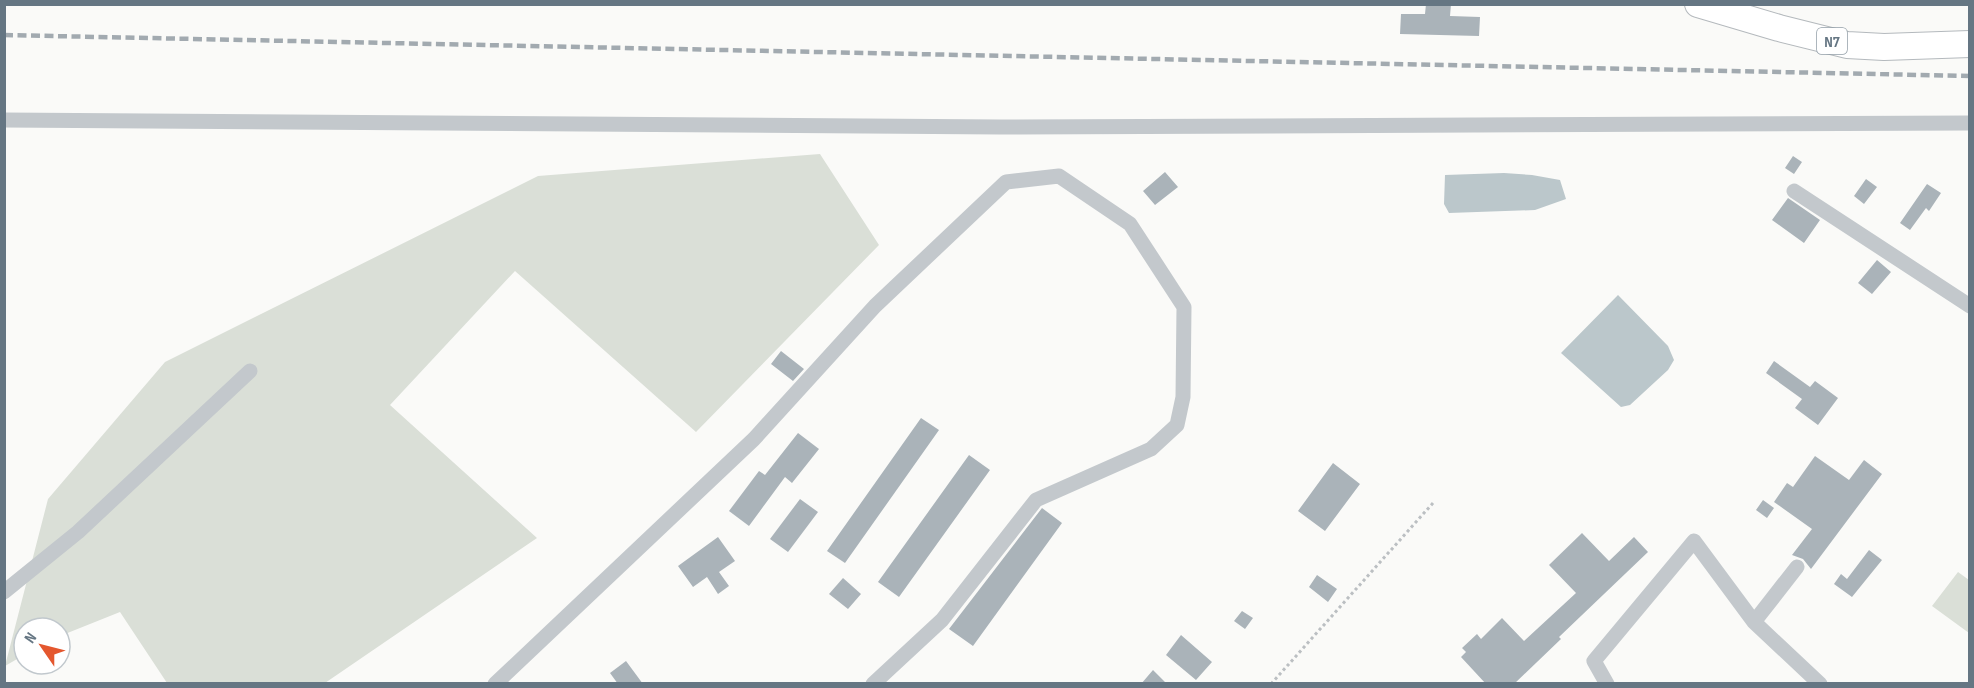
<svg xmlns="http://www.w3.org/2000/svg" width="1974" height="688" viewBox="0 0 1974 688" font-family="'Sofia Sans Condensed',sans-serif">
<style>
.green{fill:#dadfd7}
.water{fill:#bbc7cb}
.building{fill:#aab3b9}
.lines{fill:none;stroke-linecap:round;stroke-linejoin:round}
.trunk-casing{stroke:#b4b9bd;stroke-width:28}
.path{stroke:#bbbfc2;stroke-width:3;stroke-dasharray:3 3;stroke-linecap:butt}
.minor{stroke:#c3c8cc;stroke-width:15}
.trunk{stroke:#fff;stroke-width:26}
.rail{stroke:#a2aab0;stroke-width:4.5;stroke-dasharray:9 4.5;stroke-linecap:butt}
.labels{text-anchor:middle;stroke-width:6;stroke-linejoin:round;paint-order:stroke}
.shield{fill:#fff;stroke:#939fa8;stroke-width:1.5}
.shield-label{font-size:16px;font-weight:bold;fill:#657683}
</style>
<rect width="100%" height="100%" fill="#fafaf8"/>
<!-- green -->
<path class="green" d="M820,154L879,245L696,432L515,271L390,405L537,538L325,683H167L120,612L60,636V628H24V655L5,666L48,499L165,362L538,176Z
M1958,572L1969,580V633L1932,606Z"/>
<!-- water -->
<path class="water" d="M1504,173L1532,175L1560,180L1566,199L1535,210L1449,213L1444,204L1445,175Z
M1618,295L1668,346L1674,360L1668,370L1630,405L1621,407L1561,353Z"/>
<!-- building -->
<path class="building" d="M1426,4H1451L1450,16L1480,17L1479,36L1400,34L1401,14H1425Z
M1793,156L1802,162L1794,174L1785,168Z
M1165,172L1178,187L1155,205L1143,191Z
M1866,179L1877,187L1864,204L1854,196Z
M1927,184L1941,193L1929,211L1926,208L1910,230L1900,223Z
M1788,198L1820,220L1804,243L1772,220Z
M1877,260L1891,272L1872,294L1858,283Z
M781,351L804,369L793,381L771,364Z
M1774,361L1810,387L1815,381L1838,398L1818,425L1795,408L1802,399L1766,373Z
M921,418L939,430L845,563L827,551Z
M798,433L819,449L792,483L785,477L749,526L729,511L759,471L765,475Z
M969,455L990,470L899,597L878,582Z
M1815,456L1849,480L1864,460L1882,474L1811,569L1803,559L1792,555L1812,529L1774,502L1787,483L1793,487Z
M1333,463L1360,484L1325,531L1298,511Z
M800,499L818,512L788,552L770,539Z
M1763,500L1774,508L1767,518L1756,510Z
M1042,508L1062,523L973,646L949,629Z
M1582,533L1609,561L1634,537L1648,552L1559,637L1561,639L1514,684H1486L1461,657L1466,652L1462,648L1477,634L1481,639L1502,618L1524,641L1576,593L1549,565Z
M718,537L735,561L719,572L729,586L718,594L707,577L693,587L678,566Z
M1869,550L1882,560L1852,597L1834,584L1841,574L1847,579Z
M1317,575L1337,589L1328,602L1309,587Z
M843,578L861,594L848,609L829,594Z
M1242,611L1253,618L1245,629L1234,621Z
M1181,635L1212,662L1196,680L1166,655Z
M626,661L643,684H618L610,673Z
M1153,670L1167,684H1141Z"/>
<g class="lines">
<!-- trunk casing -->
<g class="trunk-casing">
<path id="trunk" d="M1698,4L1779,28L1847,45L1884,47L1970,44"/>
</g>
<!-- path -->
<path class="path" d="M1271,684L1433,503"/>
<!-- minor -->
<path class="minor" d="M4,120L1001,127L1970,123
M1794,191L1970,306
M4,592L78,532L250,371
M1754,622L1797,567
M495,684L754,439L875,306L1006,182L1059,176L1130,224L1184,307L1183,397L1177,425L1151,449L1036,500L942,620L873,684
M1607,684L1594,661L1694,541L1754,622L1820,684"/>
<!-- trunk -->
<use href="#trunk" class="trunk"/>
<!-- rail -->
<path class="rail" d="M4,35L1970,76"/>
</g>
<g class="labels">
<!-- shield labels -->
<rect class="shield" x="1817" y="28" width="30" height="26" rx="4.5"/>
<g class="shield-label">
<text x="1832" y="47">N7</text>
</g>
</g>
<!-- border -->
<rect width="1974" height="688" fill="none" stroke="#657683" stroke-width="12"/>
<!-- north arrow -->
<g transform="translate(42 646) rotate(305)"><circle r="28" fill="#ffffff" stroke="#c1c8cd" stroke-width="1.5"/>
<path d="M0-4.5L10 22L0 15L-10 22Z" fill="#e4572e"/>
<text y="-9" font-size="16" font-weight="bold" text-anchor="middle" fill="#657683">N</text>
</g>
</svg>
